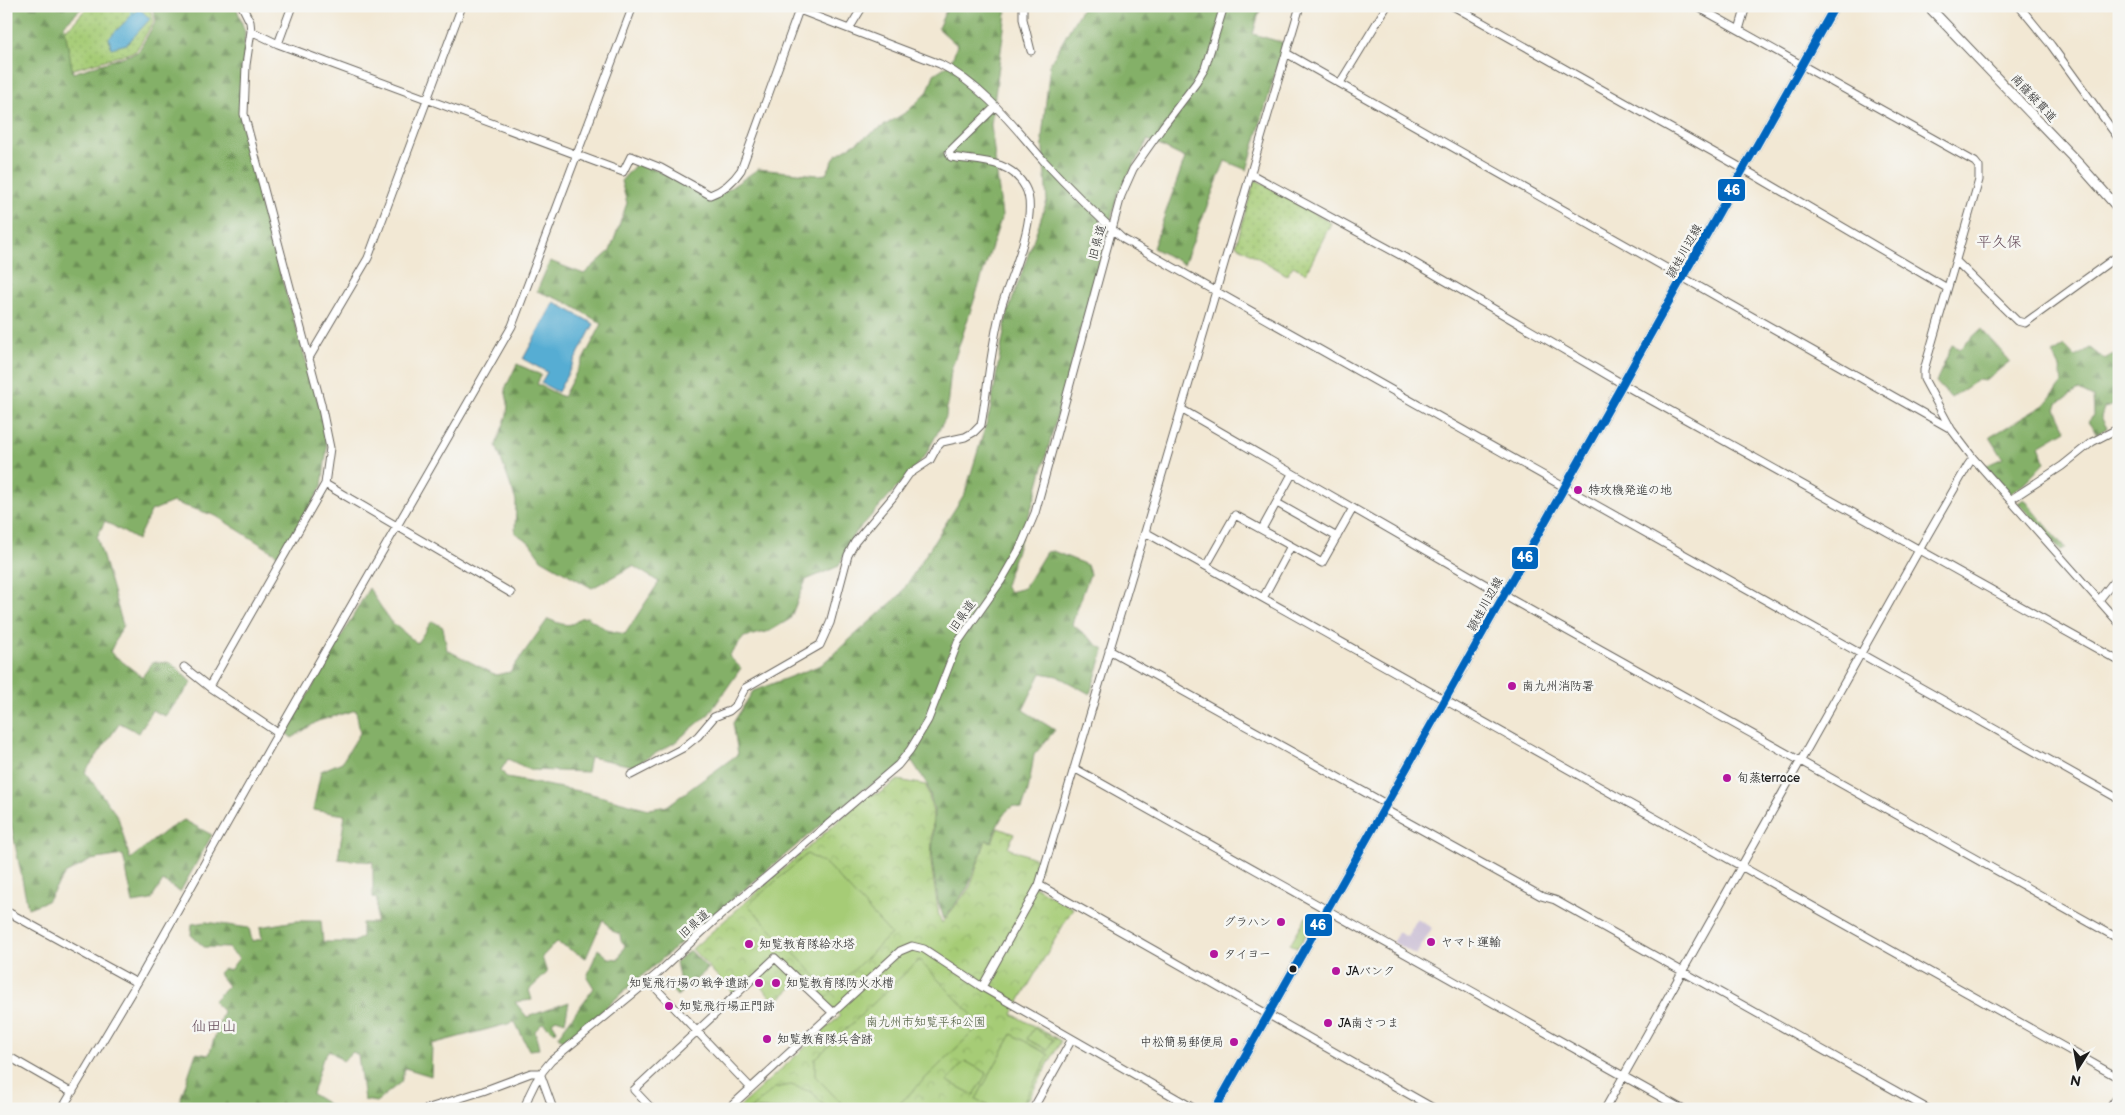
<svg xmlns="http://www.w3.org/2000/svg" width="2125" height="1115" viewBox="0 0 2125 1115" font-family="'Balsamiq Sans','Klee One',sans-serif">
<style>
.industrial{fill:#cbbfd5}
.grass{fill:url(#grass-dots);stroke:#617449}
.forest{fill:url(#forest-firs);stroke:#506642}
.park{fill:url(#park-crowns);stroke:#617449}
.garden{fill:#a6cc76;stroke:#617449}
.water{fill:#57add3;stroke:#3a6478}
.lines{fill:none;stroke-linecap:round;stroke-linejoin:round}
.stream{stroke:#57add3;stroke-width:2}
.minor-casing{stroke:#67635c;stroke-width:9}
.major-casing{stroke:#67635c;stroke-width:11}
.minor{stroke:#fff;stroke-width:7}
.major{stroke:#fff;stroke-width:9}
.bus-1-casing{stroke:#f6f6f2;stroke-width:11}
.bus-1{stroke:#0065bd;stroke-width:8}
.poi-dot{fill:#b5179e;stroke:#f6f6f2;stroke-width:2}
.bus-dot{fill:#1c1c1c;stroke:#f6f6f2;stroke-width:2}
.labels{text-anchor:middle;stroke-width:5;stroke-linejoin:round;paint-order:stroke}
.street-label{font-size:12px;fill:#1c1c1c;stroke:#f6f6f2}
.poi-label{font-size:12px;fill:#1c1c1c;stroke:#f6f6f2;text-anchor:start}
.park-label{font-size:12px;fill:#4c5a3c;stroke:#f6f6f2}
.quarter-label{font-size:15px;fill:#624856;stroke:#f6f6f2}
.line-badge{stroke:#f6f6f2;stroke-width:2}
.badge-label{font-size:14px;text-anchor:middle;font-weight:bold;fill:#fff}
</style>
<defs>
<pattern id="grass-dots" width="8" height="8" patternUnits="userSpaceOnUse" patternTransform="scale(1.25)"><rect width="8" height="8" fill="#a6cc76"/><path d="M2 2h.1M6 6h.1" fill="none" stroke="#8eaf66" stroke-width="1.8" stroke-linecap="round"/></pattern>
<pattern id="forest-firs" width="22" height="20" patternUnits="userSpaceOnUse" patternTransform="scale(1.25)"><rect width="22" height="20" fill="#84b067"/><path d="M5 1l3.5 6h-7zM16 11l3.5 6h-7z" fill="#6b8e54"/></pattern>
<pattern id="park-crowns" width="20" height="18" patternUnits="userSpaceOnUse" patternTransform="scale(1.25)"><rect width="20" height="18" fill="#a6cc76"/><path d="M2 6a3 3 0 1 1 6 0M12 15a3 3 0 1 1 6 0" fill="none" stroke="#8eaf66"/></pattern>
</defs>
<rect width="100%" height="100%" fill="#f6f6f2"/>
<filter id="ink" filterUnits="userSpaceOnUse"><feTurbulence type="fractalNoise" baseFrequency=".02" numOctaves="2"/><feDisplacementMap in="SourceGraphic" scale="10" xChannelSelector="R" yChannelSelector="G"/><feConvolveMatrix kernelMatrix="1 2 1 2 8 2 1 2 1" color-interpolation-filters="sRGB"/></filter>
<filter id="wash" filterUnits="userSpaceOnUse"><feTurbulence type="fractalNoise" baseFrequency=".0096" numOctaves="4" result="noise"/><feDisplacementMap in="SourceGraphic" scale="20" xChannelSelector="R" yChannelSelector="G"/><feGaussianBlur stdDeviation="1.12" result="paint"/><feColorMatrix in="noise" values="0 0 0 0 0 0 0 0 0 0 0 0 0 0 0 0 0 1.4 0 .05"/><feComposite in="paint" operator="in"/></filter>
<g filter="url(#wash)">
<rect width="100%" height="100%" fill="#f2e8d4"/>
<!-- industrial -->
<path class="industrial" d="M1417,919L1432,928L1416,955L1393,942L1398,932L1407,937Z"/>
<!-- grass -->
<path class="grass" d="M88,6H149L154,21L136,51L54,75L6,51L71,26Z
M1256,180L1331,223L1306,273L1293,266L1287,275L1236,245L1254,182Z"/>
<!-- forest -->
<path class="forest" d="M17,6H84L64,25L73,73L138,52L156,21L152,6H236L245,32L241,120L262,212L320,408L327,448L322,486L281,557L216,516L173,502L151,511L137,540L105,521L97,537L123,625L110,652L142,677L153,662L171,663L192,683L165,716L152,710L139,733L120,723L85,772L118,817L130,859L165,831L184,820L212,835L180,892L163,881L151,900L133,903L123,855L91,860L65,874L47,901L28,908L9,815L6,811V9Z
M948,6H1007L991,125L1002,216L951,370L946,417L925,456L852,537L839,566L806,580L790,619L770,631L744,637L729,656L741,668L709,714L674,743L633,766L590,757L587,772L530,770L508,759L501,770L507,778L584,792L649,809L667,806L738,754L733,723L753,691L821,665L900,595L965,493L990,411L1007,315L1047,201L1042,137L1050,64L1083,6H1261L1253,34L1284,43L1247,170L1225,161L1184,264L1153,248L1185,158L1148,140L1118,193L1034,500L1005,585L1009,592L1024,588L1046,552L1053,551L1087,565L1090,574L1072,624L1104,650L1090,694L1057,676L1041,673L1023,710L1055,730L1034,755L1028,791L1022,809L1013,806C1001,813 996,829 992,841L986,840L968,887L944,919L938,901L932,862L934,810L927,784L912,761L861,791L624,991L567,1044L558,1036L594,988L587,977L598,949L609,958L619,959L625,945L621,941L620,934L612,931L603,919L586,958L556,942L542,957L547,973L529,990L532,1000L515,1002L527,1017L569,1002L565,1022L556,1019L552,1022L557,1030L555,1033L543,1023L535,1031L539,1049L529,1050L515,1022L432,1044L431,1076L405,1068L401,1082L376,1102L364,1100L358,1055L353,1052L343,1061L329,1050L323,1058L312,1094L336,1109H177L196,1053L209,1055L223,1011L213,1001L228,986L218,973L222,969L230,970L239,958L228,948L204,947L191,935L192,924L206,922L249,928L252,941L262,939L260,927L295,921H321L323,942H354L362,937V923H376L377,899L373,897V862L338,859L345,815L313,810L321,771L342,762L360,733L356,710L318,721L292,738L286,733L369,588L390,621L417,643L432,621L443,627L447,650L496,675L510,672L548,619C561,624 570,629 580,618L587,617L607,630L625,634L659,582L633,566L592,588L541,559L529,542L515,533L516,501L496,445L507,415L508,403L505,389L517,364L541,375L537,384L563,397L602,324L566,302L537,291L550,261L584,274L610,251L627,203L621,181L638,162L676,179L693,190L714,199L758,169L818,175L826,174L836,155L908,111L928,91L934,74L951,63L957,45L938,28Z
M1981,329L2010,361L1985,381L1978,380L1951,398L1936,382L1952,345L1960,349Z
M2065,346L2076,357L2090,348L2104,359L2119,352V404L2104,408L2101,417L2107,428L2097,434L2088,422L2094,415L2093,397L2079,390L2059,402L2056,409L2066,430L2039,446L2045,462L2025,483L2010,494L1985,466L2003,458L1990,437L2044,405L2062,383L2060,368L2053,354Z
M2024,499L2065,548L2060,550L2018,503Z
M690,950L708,969L677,996L673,991L680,982L676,962Z"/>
<!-- park -->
<path class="park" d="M898,780L926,785L933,812L931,863L939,916L942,923L970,887L986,840L992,842L998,828L1014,834L1008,848L1042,861L1034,886L1073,908L1012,1014L1061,1041L1023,1109H737L840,1016L801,979L776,1002L751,976L733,993L692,949L868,795L880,793Z"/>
<!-- garden -->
<path class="garden" d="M807,854L827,865L891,934L831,992L748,905Z
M1306,917L1316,918L1298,948L1290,944Z
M919,960L976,1019L975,1030L894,1109H847L815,1076V1059Z
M1034,1028L1053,1040L1047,1050L1027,1039Z
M1012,1034L1049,1055L1020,1109H993L976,1099Z
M965,1061L987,1073L974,1095L947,1081Z
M791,1085L812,1092L827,1109H750L775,1088Z"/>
<!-- water -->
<path class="water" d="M139,8L150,19L127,44L111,48L109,38Z
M554,302L594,324L558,392L541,383L547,372L523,359Z"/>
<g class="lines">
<!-- stream -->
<path class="stream" d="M131,6L132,17"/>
</g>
</g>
<g filter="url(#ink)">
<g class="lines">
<!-- minor casing -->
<g class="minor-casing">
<path id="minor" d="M789,6L940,64C982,85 1012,124 1043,160C1068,187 1095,214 1123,239L2119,799
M1023,6V19L1031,51
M1453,6L1754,175L1947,288
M1696,6L1975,162L1979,167V180L1924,370V379L1951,429L1973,458L2119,623
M2019,6L2051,45L2119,139
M849,29L863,6
M1739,30L1746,6
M251,31L278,44L623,172L631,156L661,168L710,195C724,190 733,182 741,170L799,10
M278,44L292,6
M1286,53L1951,429
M1340,83L1387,6
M1251,174L1413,262L1633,390L2119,661
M1956,261L2017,321L2025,323L2119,255
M309,358L368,258L462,6
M1181,409L1514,601L2119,939
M325,484L511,593
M2010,500L2062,466L2092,442L2119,428
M1277,503L1337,537
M1262,529L1292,474
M1145,532L2119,1078
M1206,566L1235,515L1322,563L1353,508
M1263,598L1291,546
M2099,600L2119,575
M1109,650L1386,804
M184,667L209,687L278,733
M209,687L325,484L330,448L321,404L244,114L246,65L251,31L250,22L242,6
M1074,768L1682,1109
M631,775L683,748L698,736L714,717L729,711L736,705L745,688L820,645L830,623L848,555L855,542L893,497L909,474L930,460L937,447L942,442L965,437L974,432L981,425C988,386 991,346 1001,308C1009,279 1041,215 1025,187C1009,158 979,162 951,157L949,152L995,107
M1384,809L1541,896L1555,900L1928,1109
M1039,885L1435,1109
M6,911L137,983
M648,980L751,1088
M982,987L1039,885L1145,532L1300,6
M6,1055L67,1090L73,1091
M62,1109L137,983L278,733L512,326L633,6
M426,1109L483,1091L531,1073H540L553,1109
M524,1109C530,1090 538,1075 551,1061L657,974L715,920L898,765L910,750L928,720L958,642L1001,581L1020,548L1035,513L1121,196L1133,169L1164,125L1196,83L1205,68L1224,6
M652,1109L634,1090L775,958L833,1013
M728,1109L900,951L912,946L924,949L982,987L1195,1109
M1033,1109L1072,1039
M1605,1109L1919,550L1968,465L1973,458
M2109,1109L2119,1095"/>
</g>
<!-- major casing -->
<g class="major-casing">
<path id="major" d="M1928,6L2080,165L2119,209
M1215,1109L1835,6"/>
</g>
<!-- minor -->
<use href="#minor" class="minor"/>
<!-- major -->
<use href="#major" class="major"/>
<!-- bus-1 casing -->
<g class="bus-1-casing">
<path id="bus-1" d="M1215,1109L1835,6"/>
</g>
<!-- bus-1 -->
<use href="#bus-1" class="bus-1"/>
</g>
</g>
<!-- markers -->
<g class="poi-dot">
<circle cx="1578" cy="490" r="5"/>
<circle cx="1512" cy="686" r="5"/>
<circle cx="1727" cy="778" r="5"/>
<circle cx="1281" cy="922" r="5"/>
<circle cx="1431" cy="942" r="5"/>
<circle cx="749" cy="944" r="5"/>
<circle cx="1214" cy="954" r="5"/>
<circle cx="1336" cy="971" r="5"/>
<circle cx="759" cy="983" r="5"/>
<circle cx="776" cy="983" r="5"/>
<circle cx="669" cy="1006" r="5"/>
<circle cx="1328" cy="1023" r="5"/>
<circle cx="767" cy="1039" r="5"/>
<circle cx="1234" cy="1042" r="5"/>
</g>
<circle class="bus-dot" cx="1293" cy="969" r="4.5"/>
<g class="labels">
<!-- street labels -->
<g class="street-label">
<text transform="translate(2034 98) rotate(47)" y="4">南薩縦貫道</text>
<text transform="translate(1097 242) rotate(-75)" y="4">旧県道</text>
<text transform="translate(1684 251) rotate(-61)" y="4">頴娃川辺線</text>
<text transform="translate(1485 604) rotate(-61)" y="4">頴娃川辺線</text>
<text transform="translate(962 616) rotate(-55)" y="4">旧県道</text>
<text transform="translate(694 924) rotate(-42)" y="4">旧県道</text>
</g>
<!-- poi labels -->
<g class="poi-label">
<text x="1588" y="494">特攻機発進の地</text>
<text x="1522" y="690">南九州消防署</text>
<text x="1737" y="782">旬蒸terrace</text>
<text x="1271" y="926" text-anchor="end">グラハン</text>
<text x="1441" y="946">ヤマト運輸</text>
<text x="759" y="948">知覧教育隊給水塔</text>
<text x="1224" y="958">タイヨー</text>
<text x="1346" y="975">JAバンク</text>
<text x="749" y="987" text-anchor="end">知覧飛行場の戦争遺跡</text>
<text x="786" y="987">知覧教育隊防火水槽</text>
<text x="679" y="1010">知覧飛行場正門跡</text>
<text x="1338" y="1027">JA南さつま</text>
<text x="777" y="1043">知覧教育隊兵舎跡</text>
<text x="1224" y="1046" text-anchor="end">中松簡易郵便局</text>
</g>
<!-- park labels -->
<g class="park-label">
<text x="926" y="1026">南九州市知覧平和公園</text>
</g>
<!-- quarter labels -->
<g class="quarter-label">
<text x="1999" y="247">平久保</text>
<text x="214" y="1031">仙田山</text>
</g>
</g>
<g class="line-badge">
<rect x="1717" y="178" width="29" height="24" rx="5" fill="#0065bd"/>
<rect x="1511" y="546" width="28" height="24" rx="5" fill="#0065bd"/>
<rect x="1304" y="913" width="29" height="24" rx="5" fill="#0065bd"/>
</g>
<g class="badge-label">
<text x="1732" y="195">46</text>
<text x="1525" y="562">46</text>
<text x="1318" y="930">46</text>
</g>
<!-- margin -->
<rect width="2125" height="1115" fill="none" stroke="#f6f6f2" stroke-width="25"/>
<!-- north arrow -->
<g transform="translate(2078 1068) rotate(191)" stroke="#f6f6f2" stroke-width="4" paint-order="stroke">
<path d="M0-4L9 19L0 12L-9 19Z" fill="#1c1c1c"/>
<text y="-8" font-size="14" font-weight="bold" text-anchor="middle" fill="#1c1c1c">N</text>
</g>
</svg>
